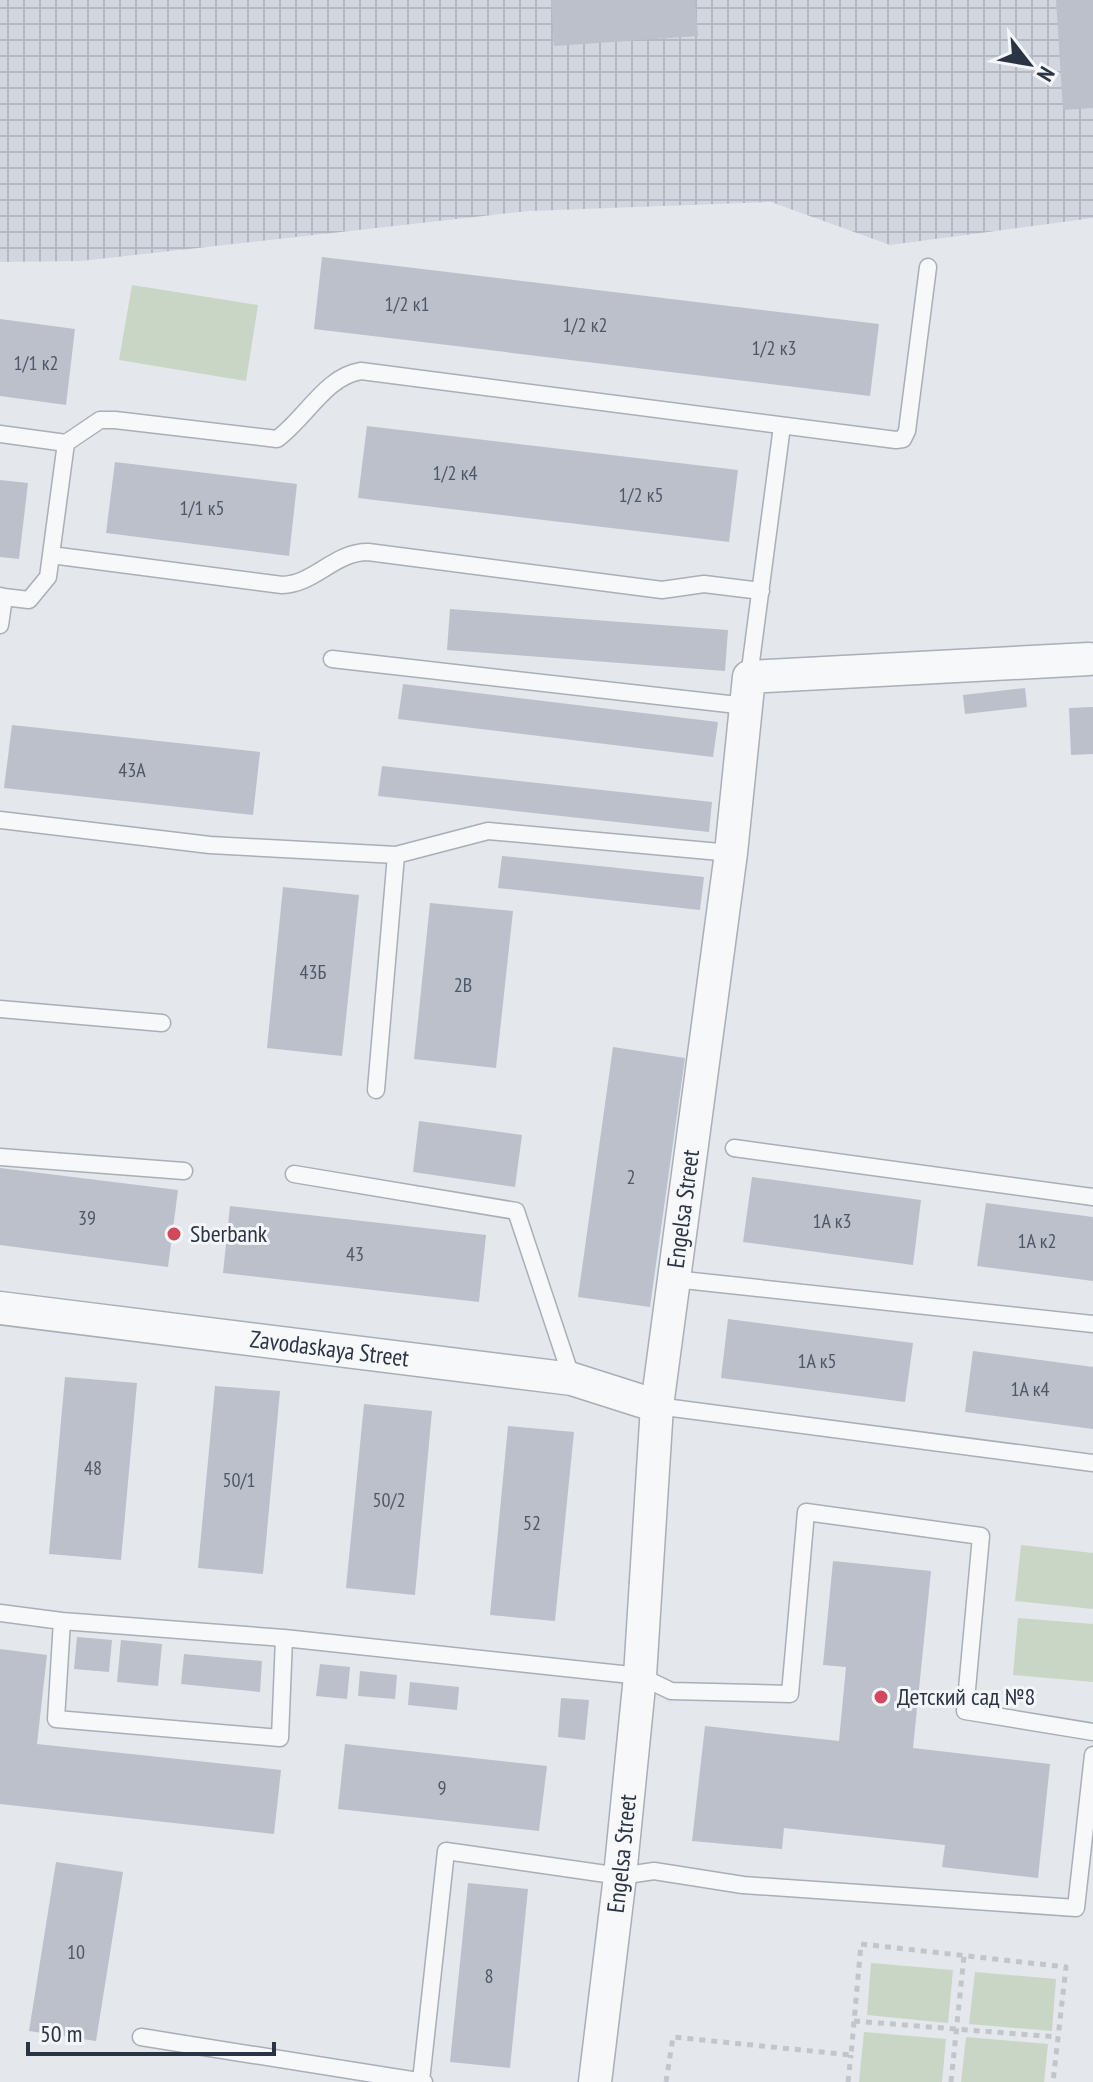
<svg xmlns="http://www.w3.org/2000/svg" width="1093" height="2082" viewBox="0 0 1093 2082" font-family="'PT Sans Narrow',sans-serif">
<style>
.industrial{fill:url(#industrial-grid)}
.green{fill:#c9d6c5}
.building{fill:#bbc0ca}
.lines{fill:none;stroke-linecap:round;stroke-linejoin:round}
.service-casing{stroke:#a9aeb7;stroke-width:19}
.minor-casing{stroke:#a9aeb7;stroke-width:35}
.path{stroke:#c2c5cb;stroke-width:5;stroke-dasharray:6 6;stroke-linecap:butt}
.service{stroke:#f7f8fa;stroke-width:16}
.minor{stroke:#f7f8fa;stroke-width:32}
.poi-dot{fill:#d1495b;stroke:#f4f6f9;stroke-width:3}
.labels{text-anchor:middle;stroke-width:6;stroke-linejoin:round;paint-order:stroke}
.number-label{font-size:20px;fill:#4f5766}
.street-label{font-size:24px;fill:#2b3445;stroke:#f4f6f9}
.poi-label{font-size:24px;fill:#2b3445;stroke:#f4f6f9;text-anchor:start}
</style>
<defs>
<pattern id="industrial-grid" width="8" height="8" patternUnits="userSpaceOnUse" patternTransform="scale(2)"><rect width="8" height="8" fill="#d2d6de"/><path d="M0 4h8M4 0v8" fill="none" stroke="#b4b8c0"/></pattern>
</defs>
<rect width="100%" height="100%" fill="#e4e7ec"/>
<!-- industrial -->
<path class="industrial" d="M0,0H1093V218L890,245L771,202L529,211L81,261L0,262Z"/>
<!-- green -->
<path class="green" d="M132,285L258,305L246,381L119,360Z
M1021,1545L1093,1553V1609L1015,1601Z
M1018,1618L1093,1624V1682L1013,1675Z
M871,1963L953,1970L948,2023L867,2015Z
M975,1972L1056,1979L1052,2031L969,2024Z
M864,2032L946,2039L942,2082H859Z
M966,2037L1048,2044L1044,2082H961Z"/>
<!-- building -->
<path class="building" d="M551,0H695L698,36L554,46Z
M1056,0H1093V108L1063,110Z
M322,257L879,324L870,396L314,329Z
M0,319L75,329L66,405L0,396Z
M367,426L738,470L729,542L358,498Z
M115,462L297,484L289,556L106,533Z
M0,480L28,483L19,559L0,557Z
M450,609L728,630L725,671L447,650Z
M403,684L718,722L713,757L398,719Z
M1025,688L1027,707L965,714L963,695Z
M1093,707V754L1071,755L1069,708Z
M12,725L260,752L253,815L4,788Z
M382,766L712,802L709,832L378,796Z
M502,856L704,877L700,910L498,888Z
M283,887L359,895L342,1056L267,1048Z
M430,903L513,911L496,1068L414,1059Z
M613,1047L685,1058L650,1307L578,1297Z
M419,1121L522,1135L515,1187L413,1172Z
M0,1168L178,1190L168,1267L0,1245Z
M752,1177L921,1200L913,1265L743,1242Z
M986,1203L1093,1217V1281L977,1266Z
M230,1206L486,1235L479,1302L223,1273Z
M728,1319L913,1343L905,1402L721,1378Z
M973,1351L1093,1367V1429L965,1412Z
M65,1377L137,1383L121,1560L49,1554Z
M215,1386L280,1391L263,1574L198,1568Z
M364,1404L432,1411L415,1595L346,1588Z
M508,1426L574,1432L555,1621L490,1615Z
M833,1561L931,1571L913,1748L1050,1764L1038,1878L942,1867L945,1845L784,1828L782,1849L692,1841L705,1726L839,1741L846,1667L823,1665Z
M77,1637L112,1640L109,1672L74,1669Z
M121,1640L162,1644L158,1686L117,1682Z
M0,1649L47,1655L37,1744L281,1770L274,1834L0,1804Z
M184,1654L262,1661L260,1692L181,1684Z
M320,1664L350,1667L347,1699L316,1696Z
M360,1671L397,1675L395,1699L358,1696Z
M410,1682L459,1687L457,1710L408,1705Z
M561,1698L589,1700L585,1740L558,1737Z
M345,1744L547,1766L539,1831L338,1809Z
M56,1862L123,1872L96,2041L29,2031Z
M468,1883L528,1889L510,2068L450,2062Z"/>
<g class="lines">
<!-- service casing -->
<g class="service-casing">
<path id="service" d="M0,434L66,443L100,420H115L277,439C305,419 326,376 361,371L896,440L903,439L907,431L928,267
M51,555L282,585C315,584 334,552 368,552L662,590L704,584L761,591
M0,596L4,597L0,625
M4,597L29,600L48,577L66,443
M332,659L746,706
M749,677L782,426
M0,820L210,845L396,855
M0,1009L162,1023
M376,1090L396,855L488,831L731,853
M734,1148L1093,1197
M0,1157L184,1171
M294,1174L516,1211L572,1379
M674,1279L1093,1324
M657,1406L1093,1463
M0,1613L62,1621L284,1638L640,1676L671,1691L790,1694L806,1512L981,1536L965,1711L1093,1732
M62,1621L56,1719L280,1738L284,1638
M141,2037L424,2082
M421,2081L446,1851L620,1876L654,1871L743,1885L1076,1908L1093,1755"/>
</g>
<!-- minor casing -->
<g class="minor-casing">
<g id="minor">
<path id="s1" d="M0,1308L572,1379L657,1406"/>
<path id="s2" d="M595,2082L620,1876L640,1676L657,1406L731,853L749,677L1089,659"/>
</g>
</g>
<!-- path -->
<path class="path" d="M854,2021L1057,2037
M666,2082L673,2037L851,2055L861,1944L1066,1967L1053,2082
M848,2082L851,2055
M951,2082L964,1956"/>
<!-- service -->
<use href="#service" class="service"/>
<!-- minor -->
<use href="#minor" class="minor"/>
</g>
<!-- markers -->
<g class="poi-dot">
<circle cx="174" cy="1234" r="8"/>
<circle cx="881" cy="1697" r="8"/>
</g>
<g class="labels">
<!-- number labels -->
<g class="number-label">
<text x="407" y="311">1/2 к1</text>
<text x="585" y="332">1/2 к2</text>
<text x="774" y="355">1/2 к3</text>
<text x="36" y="370">1/1 к2</text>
<text x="455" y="480">1/2 к4</text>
<text x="641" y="502">1/2 к5</text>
<text x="202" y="515">1/1 к5</text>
<text x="132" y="777">43А</text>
<text x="313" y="979">43Б</text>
<text x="463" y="992">2В</text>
<text x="631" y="1184">2</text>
<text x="87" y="1225">39</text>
<text x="832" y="1228">1А к3</text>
<text x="1037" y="1248">1А к2</text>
<text x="355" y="1261">43</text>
<text x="817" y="1368">1А к5</text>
<text x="1030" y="1396">1А к4</text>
<text x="93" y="1475">48</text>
<text x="239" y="1487">50/1</text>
<text x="389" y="1507">50/2</text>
<text x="532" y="1530">52</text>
<text x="442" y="1795">9</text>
<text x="76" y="1959">10</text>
<text x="489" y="1983">8</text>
</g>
<!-- street labels -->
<g class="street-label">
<text dy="8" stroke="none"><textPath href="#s2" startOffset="878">Engelsa Street</textPath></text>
<text dy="8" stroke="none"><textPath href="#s1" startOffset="332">Zavodaskaya Street</textPath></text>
<text dy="8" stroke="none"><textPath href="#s2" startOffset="230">Engelsa Street</textPath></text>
</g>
<!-- poi labels -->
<g class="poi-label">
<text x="190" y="1242">Sberbank</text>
<text x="897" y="1705">Детский сад №8</text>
</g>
</g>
<!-- north arrow -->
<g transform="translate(1029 64) rotate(121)" stroke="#f4f6f9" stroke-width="6" paint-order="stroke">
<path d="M0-6L14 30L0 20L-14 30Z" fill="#2b3445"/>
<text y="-12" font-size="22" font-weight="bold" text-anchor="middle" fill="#2b3445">N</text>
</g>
<!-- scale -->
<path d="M28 2042v12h246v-12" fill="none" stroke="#2b3445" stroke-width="4"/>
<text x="40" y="2042" font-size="24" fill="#2b3445" stroke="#f4f6f9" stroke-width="6" paint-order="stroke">50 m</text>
</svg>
